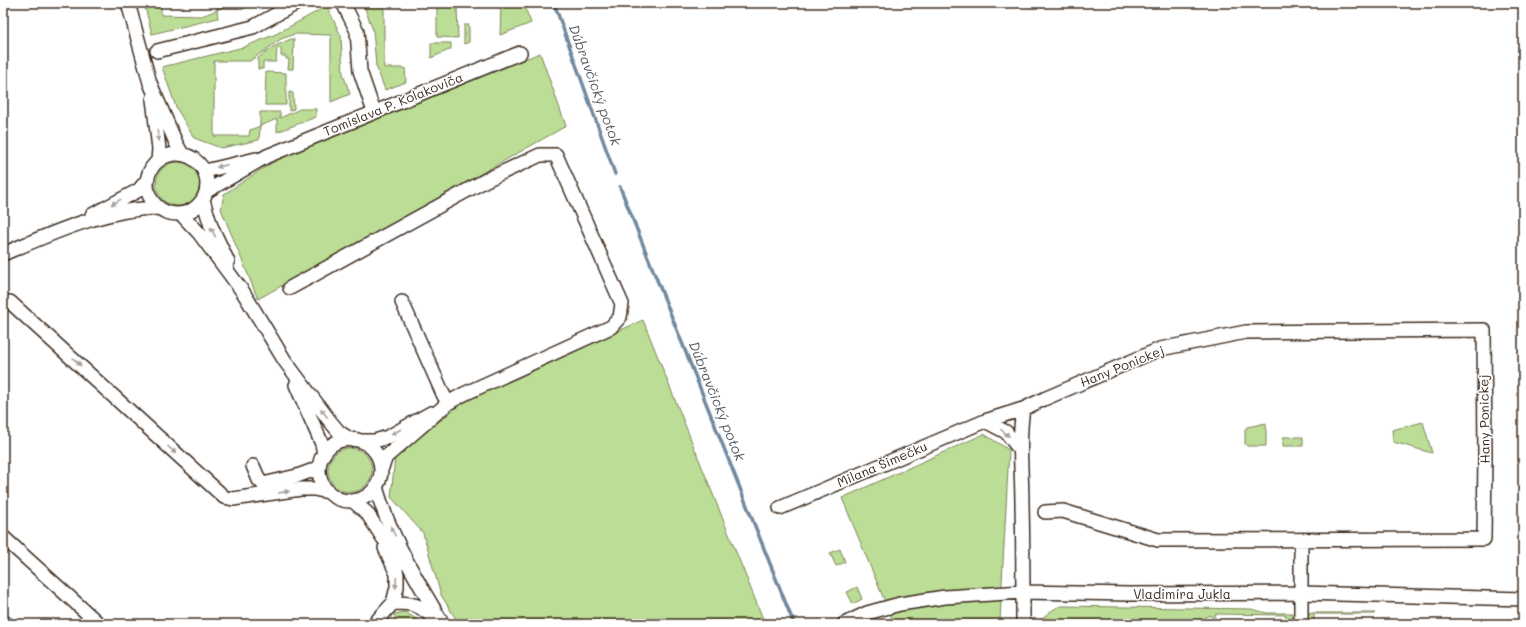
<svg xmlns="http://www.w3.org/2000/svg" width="1526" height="627" viewBox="0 0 1526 627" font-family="Mali,sans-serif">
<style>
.green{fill:#bcdd96;stroke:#7c845a}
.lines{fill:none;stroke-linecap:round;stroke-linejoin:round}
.stream{stroke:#71899e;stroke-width:3.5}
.minor-casing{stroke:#3b2a1e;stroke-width:16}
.minor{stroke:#fff;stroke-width:13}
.oneway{fill:#a79f9a}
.labels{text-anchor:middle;stroke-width:3;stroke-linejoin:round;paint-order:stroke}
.street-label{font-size:13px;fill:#3b2a1e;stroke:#fff}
.water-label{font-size:14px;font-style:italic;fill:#565a5e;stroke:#fff}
</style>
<rect width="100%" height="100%" fill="#fff"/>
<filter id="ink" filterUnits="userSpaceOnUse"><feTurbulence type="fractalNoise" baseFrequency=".025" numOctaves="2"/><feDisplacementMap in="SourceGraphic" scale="8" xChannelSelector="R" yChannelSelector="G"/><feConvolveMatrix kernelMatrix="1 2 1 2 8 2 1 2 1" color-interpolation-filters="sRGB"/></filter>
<g filter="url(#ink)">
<!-- green -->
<path class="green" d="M144,3H161V15L202,16L217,10V3H232L217,10L218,18L152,34Z
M240,3H256L241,10Z
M363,3H384V68H405L406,82L385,90L376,66L373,30Z
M501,3H523L531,23L500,35Z
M437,4L457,5L458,38L437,37Z
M327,6L341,36L343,74L350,94L331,102V35L295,34L281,39L250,61H214V136H249L250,130L260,126V112H280V118L300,109H316V117L277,132V119L260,126L259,140L221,148L194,138L176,107L162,67L244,47L276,34Z
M464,25H469V42L464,44Z
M291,39H294L293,69H288L289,59H286V56H281V48H277L276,62H263V69H258V58L273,47Z
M431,43H451V49L431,58Z
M540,53L566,126L258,299L221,209L224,194L281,157Z
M266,72L286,73V105H265Z
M289,92L293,93L294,109L289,111Z
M156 184a22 22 0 1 1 44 0a22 22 0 1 1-44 0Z
M643,320L765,624H459L441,595L423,533L391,497L395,457L467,399Z
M1423,422L1432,453L1393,442L1392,430Z
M1266,423V446H1247L1245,444V430L1247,427Z
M984,434L1009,450L1000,621L1035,620V624H887L893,621L842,498Z
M1283,437H1303V446H1283Z
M328 470a22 22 0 1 1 44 0a22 22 0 1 1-44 0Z
M840,549L845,562L836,566L830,553Z
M857,587L862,599L853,604L847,592Z
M1061,606L1251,609L1267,613H1292L1293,618L1292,621L1286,623V615L1215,614V623L1211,615L1191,624H1039C1045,615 1052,609 1061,606Z
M405,612L418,620L421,624H397L394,614Z
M1312,613H1375L1374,614H1314V623L1309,622L1308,618L1309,614Z"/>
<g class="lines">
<!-- stream -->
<path class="stream" d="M554,3L615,174
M620,187L794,624
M3,613L17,624"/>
<!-- minor casing -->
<g class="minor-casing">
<path id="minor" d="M128,3L150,83L176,143L182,154
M343,3L357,31L360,71L374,112
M157,51L253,27L297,3
M153,99L159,149L158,161
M147 184a30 30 0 1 1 60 0a30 30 0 1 1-60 0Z
M205,171L256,159
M207,191L267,156L520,53
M203,200L211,226L228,262
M181,214L199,233L243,292L285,361L329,420L339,432L351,440
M92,215L139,190L147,180
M3,254C50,234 107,208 159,208
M290,288L488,179L540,155H556L622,304L620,317L611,327L464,394L448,403L386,457L381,470
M402,302L443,394L448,403
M3,303L10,302L224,497L233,499L301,489H314L328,492
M296,385L322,444L324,454
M985,421L1006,432L1020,450
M319 470a31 31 0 1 1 62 0a31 31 0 1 1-62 0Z
M360,441H375L388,437L431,413
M253,466L259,480L263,484L297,476L319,468
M376,487C389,534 418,583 443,624
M353,501L367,513L383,538L403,563
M780,508L985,421L1023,409L1044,399L1160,349L1246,332L1484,330L1485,456L1484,539L1158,540L1063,511L1045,512
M3,537L99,624
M1301,540V624
M393,603C416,603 419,605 436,620
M374,624L393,603L397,587V574L385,548
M844,624L867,613L900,604L945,597L1023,592L1129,594L1301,593L1523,599
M1023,624C1023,584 1023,544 1022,504C1022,472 1018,441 1023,409"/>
</g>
<!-- minor -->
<use href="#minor" class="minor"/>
</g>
<!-- one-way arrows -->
<defs><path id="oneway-solid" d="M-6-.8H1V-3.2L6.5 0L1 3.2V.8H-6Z"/></defs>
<g class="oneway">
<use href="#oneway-solid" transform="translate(158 136) rotate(82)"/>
<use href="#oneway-solid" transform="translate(222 166) rotate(167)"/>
<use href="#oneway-solid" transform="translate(116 202) rotate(151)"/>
<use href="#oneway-solid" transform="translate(213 232) rotate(-116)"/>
<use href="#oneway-solid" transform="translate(77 362) rotate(43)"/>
<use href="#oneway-solid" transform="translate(324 413) rotate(-127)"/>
<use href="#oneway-solid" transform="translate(396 432) rotate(150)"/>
<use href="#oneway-solid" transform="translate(1005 433) rotate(39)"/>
<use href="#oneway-solid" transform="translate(172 450) rotate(42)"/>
<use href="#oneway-solid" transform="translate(284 492) rotate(-9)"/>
<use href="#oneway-solid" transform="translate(393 531) rotate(-114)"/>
<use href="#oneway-solid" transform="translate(396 583) rotate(93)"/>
</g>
</g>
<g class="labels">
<!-- street labels -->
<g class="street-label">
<text transform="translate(393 104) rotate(-22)" y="5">Tomislava P. Kolakoviča</text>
<text transform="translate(1122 366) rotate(-22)" y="5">Hany Ponickej</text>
<text transform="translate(1484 419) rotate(-91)" y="5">Hany Ponickej</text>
<text transform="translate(882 464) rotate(-23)" y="5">Milana Šimečku</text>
<text x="1182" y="599">Vladimíra Jukla</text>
</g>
<!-- water labels -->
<g class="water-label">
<text transform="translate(595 85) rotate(70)" y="5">Dúbravčický potok</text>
<text transform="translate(717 401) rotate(68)" y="5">Dúbravčický potok</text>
</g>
</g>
<!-- margin -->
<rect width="1526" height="627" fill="none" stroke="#fff" stroke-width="16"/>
<rect x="8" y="8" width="1510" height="611" fill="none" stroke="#3b2a1e" stroke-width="1.5" filter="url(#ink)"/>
</svg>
